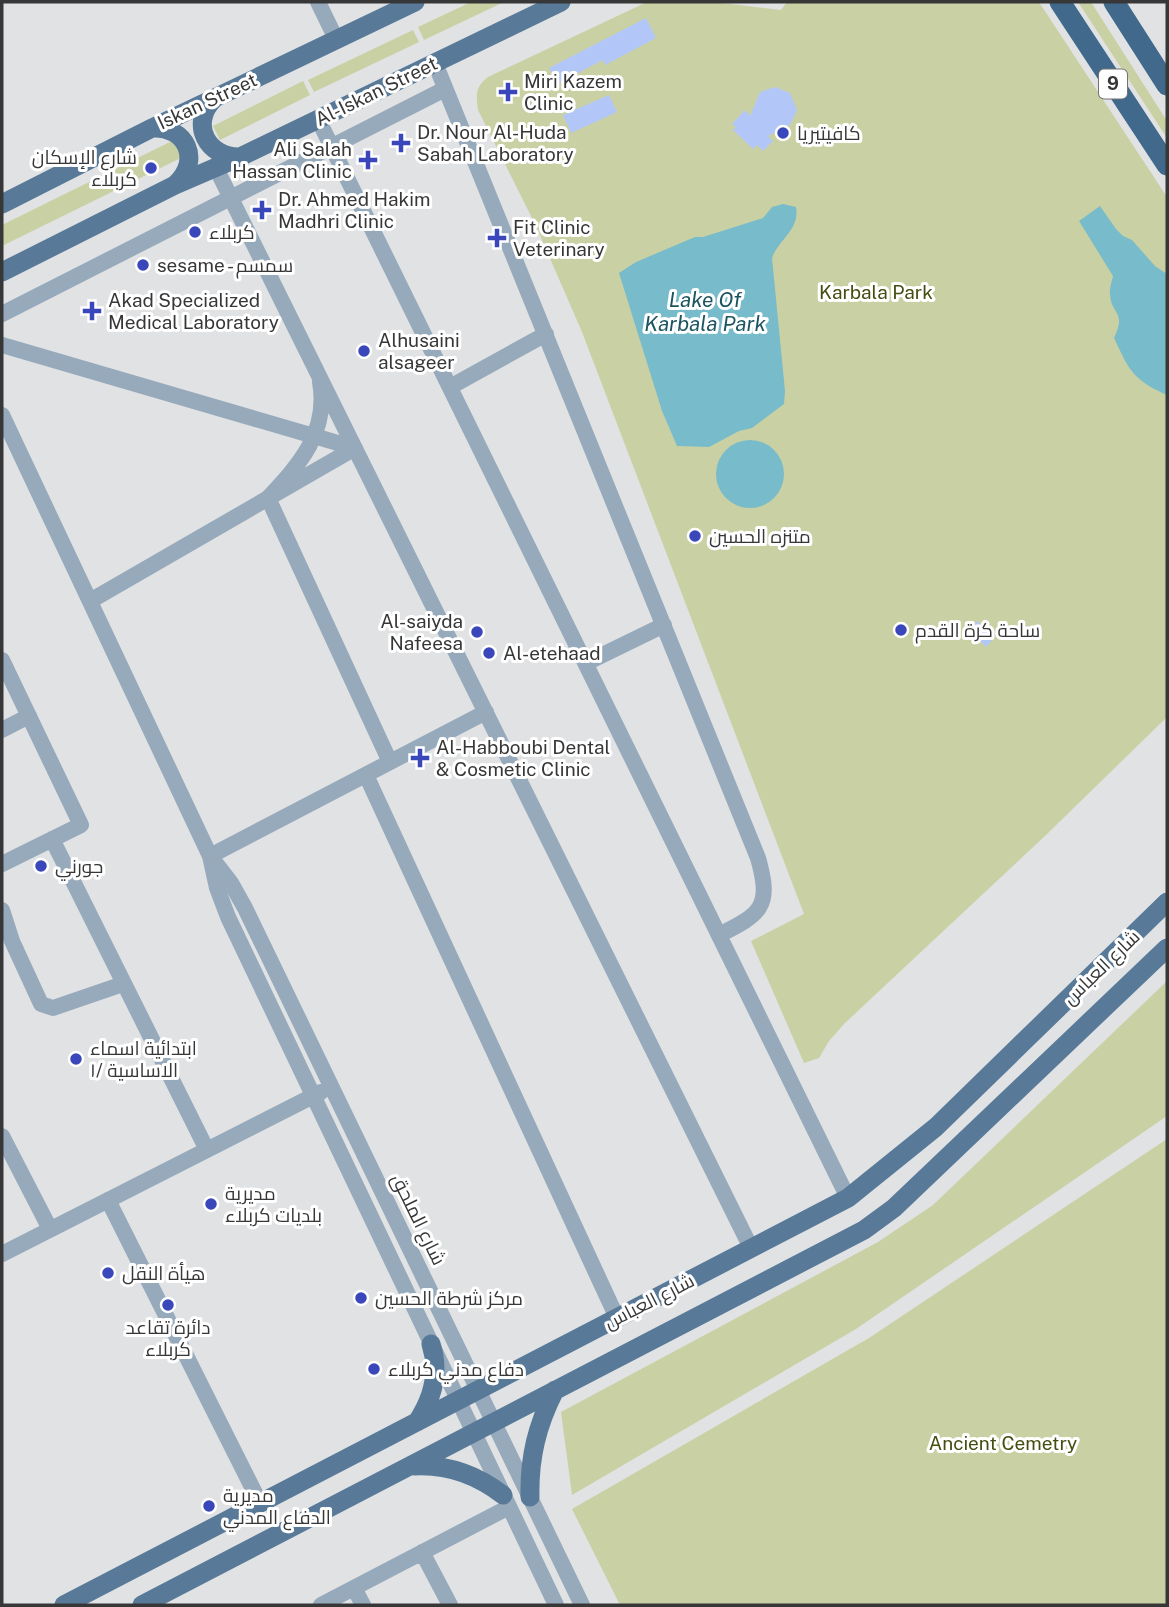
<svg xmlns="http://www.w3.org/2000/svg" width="1169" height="1607" viewBox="0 0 1169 1607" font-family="'Public Sans',Cairo,sans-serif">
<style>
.green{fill:#c9d1a4}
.water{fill:#78bbca}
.building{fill:#b2c7f7}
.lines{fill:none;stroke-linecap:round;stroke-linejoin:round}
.minor{stroke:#97aabb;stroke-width:16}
.major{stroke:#587a98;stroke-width:19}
.highway{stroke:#40698b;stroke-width:21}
.poi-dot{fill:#3947ba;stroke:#fff;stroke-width:2.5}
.labels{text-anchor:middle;stroke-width:6;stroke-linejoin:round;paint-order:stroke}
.shield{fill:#fff;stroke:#737374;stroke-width:2}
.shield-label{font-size:18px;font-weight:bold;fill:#373738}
.poi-label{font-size:19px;fill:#373738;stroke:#fff;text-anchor:start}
.street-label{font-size:19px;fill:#373738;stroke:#fff}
.park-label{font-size:19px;fill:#464d11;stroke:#fff}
.water-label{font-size:21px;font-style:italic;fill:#1c5561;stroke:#fff}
</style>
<rect width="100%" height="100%" fill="#e1e2e4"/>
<!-- green -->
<path class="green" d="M471,2H504L424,40L418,27Z
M647,2H713L781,10L787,2H1039L1167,197V717L1045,836L845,1023L829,1041L819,1058L804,1063L751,941L804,914L582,332L535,224L478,110C476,95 475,87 488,77Z
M1078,2H1091L1167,121V138Z
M413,30L419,42L314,92L308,80Z
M303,81L310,95L220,140L213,126Z
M184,135L193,152L2,246V225Z
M1167,981V1116L856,1329L572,1495L561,1412L878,1242L933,1205Z
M1167,1139V1605H620L572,1509L869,1338Z"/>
<!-- water -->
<path class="water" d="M783,204L796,207C800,230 779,239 772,258L785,391L784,404L752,428L739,431L709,447L677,446L662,411L619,273L636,262L695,237H703L763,218L772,207Z
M1100,206L1116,229L1123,236L1132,240L1155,266L1167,274V395C1133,380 1129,370 1114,338C1127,311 1111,315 1110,294C1109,289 1112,281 1113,276L1079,221Z
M716 474a34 34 0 1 1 68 0a34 34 0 1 1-68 0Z"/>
<!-- building -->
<path class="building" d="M646,18L656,38L605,65L603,60L557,84L549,68Z
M775,87L790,93L797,110L790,125L768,136L773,141L763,151L757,145L753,149L733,130L736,127L732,124L745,110L750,116L760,92Z
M609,95L617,112L571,133L563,115Z
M977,621L994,638L986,647L969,630Z"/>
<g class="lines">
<!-- minor -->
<path class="minor" d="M318,2L336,39
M435,63L758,858C772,907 761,914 719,935
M318,119L848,1198
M216,168L751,1248
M2,314L445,89
M2,345L355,448
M320,382C329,432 299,465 268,498L390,762
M450,387L546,334
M2,415L210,856L217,888L228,917L556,1605
M90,601L355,448
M2,660L81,825L2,864
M586,663L664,625
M2,730L29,716
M366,775L617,1318
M52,839L207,1150
M210,856L486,712
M214,861L231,883L245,908L582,1605
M2,910L12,941L41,1004L53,1008L123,984
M2,1136L50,1229
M108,1200L260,1503
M2,1254L321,1092
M422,1552L450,1605
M354,1588L363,1605
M321,1605L509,1507"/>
<!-- major -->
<path class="major" d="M214,99C189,123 207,158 240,157
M152,128C186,126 202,160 176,184
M2,204L152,128L415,2
M2,272L175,185L240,157L561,2
M417,1422C433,1398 440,1372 431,1344
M414,1466C448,1464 477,1475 503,1495
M530,1497C529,1458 537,1425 555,1390
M64,1605L848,1198L936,1127L1167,902
M142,1605L864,1230L894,1208L1167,948"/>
<!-- highway -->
<path class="highway" d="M1060,2L1167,165
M1114,2L1167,85"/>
</g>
<!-- markers -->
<g class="poi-dot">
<path d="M504.5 81.5h7v7h7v7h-7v7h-7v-7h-7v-7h7z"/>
<circle cx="783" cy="133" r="7"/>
<path d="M397.5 132.5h7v7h7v7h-7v7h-7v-7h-7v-7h7z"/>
<path d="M364.5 149.5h7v7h7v7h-7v7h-7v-7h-7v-7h7z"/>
<circle cx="151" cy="168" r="7"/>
<path d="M258.5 199.5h7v7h7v7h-7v7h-7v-7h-7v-7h7z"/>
<circle cx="195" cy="232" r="7"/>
<path d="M493.5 227.5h7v7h7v7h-7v7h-7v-7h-7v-7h7z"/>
<circle cx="143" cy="265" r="7"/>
<path d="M88.5 300.5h7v7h7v7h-7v7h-7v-7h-7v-7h7z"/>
<circle cx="364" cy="351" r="7"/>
<circle cx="695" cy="536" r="7"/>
<circle cx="901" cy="630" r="7"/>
<circle cx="477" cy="632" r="7"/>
<circle cx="489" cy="653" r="7"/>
<path d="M416.5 747.5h7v7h7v7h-7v7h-7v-7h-7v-7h7z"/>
<circle cx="41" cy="866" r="7"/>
<circle cx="76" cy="1059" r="7"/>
<circle cx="211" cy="1204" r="7"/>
<circle cx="108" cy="1273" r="7"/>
<circle cx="361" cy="1298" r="7"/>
<circle cx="168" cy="1305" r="7"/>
<circle cx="374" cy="1369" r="7"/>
<circle cx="209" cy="1506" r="7"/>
</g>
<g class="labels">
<!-- shield labels -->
<rect class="shield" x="1099" y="69.5" width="28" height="29" rx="5"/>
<g class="shield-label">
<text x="1113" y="90">9</text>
</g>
<!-- poi labels -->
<g class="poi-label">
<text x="524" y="88">Miri Kazem<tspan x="524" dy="22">Clinic</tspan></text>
<text x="417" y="139">Dr. Nour Al-Huda<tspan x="417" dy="22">Sabah Laboratory</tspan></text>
<text x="797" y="140">كافيتيريا</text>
<text x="352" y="156" text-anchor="end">Ali Salah<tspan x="352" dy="22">Hassan Clinic</tspan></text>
<text x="137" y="164" text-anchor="end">شارع الإسكان<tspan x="137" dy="22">كربلاء</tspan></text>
<text x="278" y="206">Dr. Ahmed Hakim<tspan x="278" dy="22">Madhri Clinic</tspan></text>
<text x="513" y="234">Fit Clinic<tspan x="513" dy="22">Veterinary</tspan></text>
<text x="209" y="239">كربلاء</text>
<text x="157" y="272">sesame - سمسم</text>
<text x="108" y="307">Akad Specialized<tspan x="108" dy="22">Medical Laboratory</tspan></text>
<text x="378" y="347">Alhusaini<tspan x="378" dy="22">alsageer</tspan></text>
<text x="709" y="543">متنزه الحسين</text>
<text x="463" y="628" text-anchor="end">Al-saiyda<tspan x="463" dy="22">Nafeesa</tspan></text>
<text x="915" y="637">ساحة كرة القدم</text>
<text x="503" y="660">Al-etehaad</text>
<text x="436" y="754">Al-Habboubi Dental<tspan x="436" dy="22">&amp; Cosmetic Clinic</tspan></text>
<text x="55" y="873">جورني</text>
<text x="90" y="1055">ابتدائية اسماء<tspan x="90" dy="22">الاساسية /١</tspan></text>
<text x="225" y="1200">مديرية<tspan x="225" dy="22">بلديات كربلاء</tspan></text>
<text x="122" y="1280">هيأة النقل</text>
<text x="375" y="1305">مركز شرطة الحسين</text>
<text x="168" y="1334" text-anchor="middle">دائرة تقاعد<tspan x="168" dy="22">كربلاء</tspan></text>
<text x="388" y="1376">دفاع مدني كربلاء</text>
<text x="223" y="1502">مديرية<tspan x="223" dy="22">الدفاع المدني</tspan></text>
</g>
<!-- street labels -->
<g class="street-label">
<text transform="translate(376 91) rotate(-26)" y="7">Al-Iskan Street</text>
<text transform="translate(207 101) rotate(-25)" y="7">Iskan Street</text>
<text transform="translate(1101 967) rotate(-44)" y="7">شارع العباس</text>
<text transform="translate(419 1219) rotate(64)" y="7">شارع الملحق</text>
<text transform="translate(649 1301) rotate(-27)" y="7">شارع العباس</text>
</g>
<!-- park labels -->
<g class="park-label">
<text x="876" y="299">Karbala Park</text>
<text x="1003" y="1450">Ancient Cemetry</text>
</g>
<!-- water labels -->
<g class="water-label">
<text x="705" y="307">Lake Of<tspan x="705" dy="24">Karbala Park</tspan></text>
</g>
</g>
<!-- border -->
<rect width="1169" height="1607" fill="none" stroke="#373738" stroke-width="7"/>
</svg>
